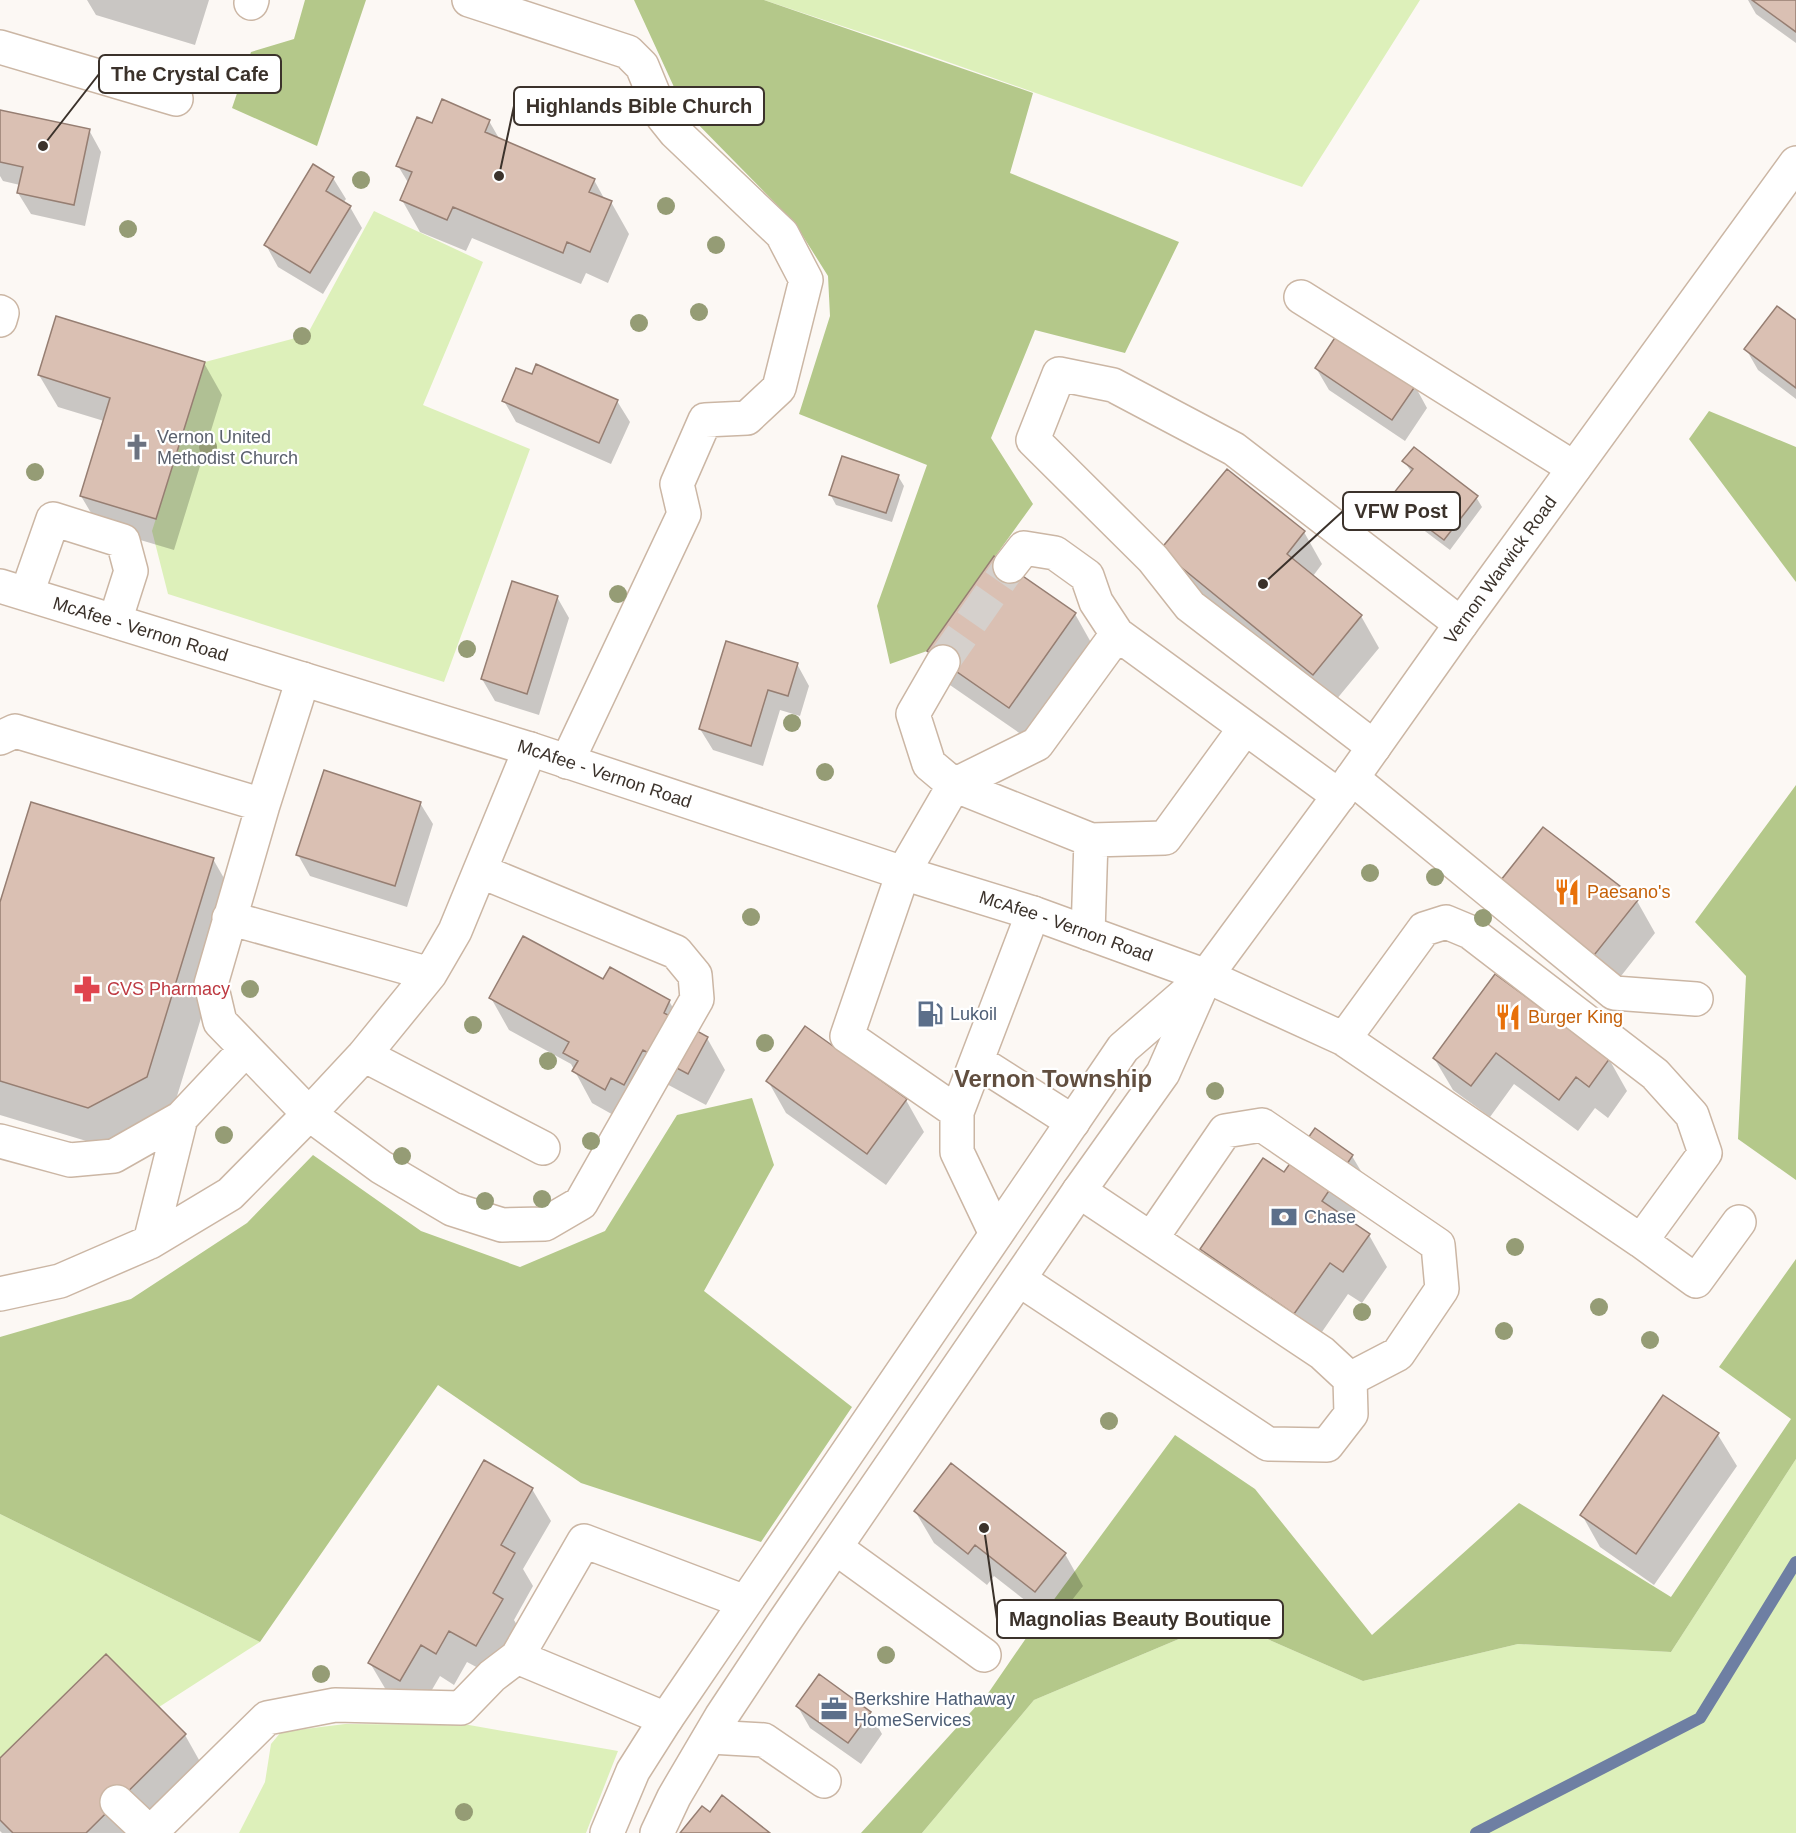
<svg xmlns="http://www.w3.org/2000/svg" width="1796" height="1833" viewBox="0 0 1796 1833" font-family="Arial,sans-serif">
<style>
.green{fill:#ddf0ba}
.forest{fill:#b4c88a}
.shadow{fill:#0003}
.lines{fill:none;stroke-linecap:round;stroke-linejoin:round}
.stream{stroke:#6e7fa3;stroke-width:12}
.building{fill:#dac0b3;stroke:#967e72;stroke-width:1.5}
.minor-tunnel{stroke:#d5d0cc;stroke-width:33;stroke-dasharray:33 16;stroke-linecap:butt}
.minor-casing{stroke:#cbb6a4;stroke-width:36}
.major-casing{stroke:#cbb6a4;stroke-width:36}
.minor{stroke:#fff;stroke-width:33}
.major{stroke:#fff;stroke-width:33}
.tree{fill:#959c75}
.labels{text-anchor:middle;stroke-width:4.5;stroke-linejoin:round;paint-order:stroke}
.worship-label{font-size:18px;fill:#5b616d;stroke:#fff;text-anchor:start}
.street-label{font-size:18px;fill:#3b322b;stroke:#fff}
.food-label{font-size:18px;fill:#c56008;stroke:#fff;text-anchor:start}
.health-label{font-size:18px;fill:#be3a42;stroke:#fff;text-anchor:start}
.service-label{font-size:18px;fill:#4e5e75;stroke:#fff;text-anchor:start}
.district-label{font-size:24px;font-weight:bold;fill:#614e3f;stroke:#fff}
.leader{fill:none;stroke:#3b322b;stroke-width:2}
.callout-dot{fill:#3b322b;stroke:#fff;stroke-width:2}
.callout{fill:#fff;stroke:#3b322b;stroke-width:2}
.callout-label{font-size:20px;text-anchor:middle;font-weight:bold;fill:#3b322b}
</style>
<rect width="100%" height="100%" fill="#fcf8f4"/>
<!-- green -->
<path class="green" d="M764,0H1420L1302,187L914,50Z
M374,211L483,262L423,405L530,449L444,682L168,594L152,531L205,362L307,335Z
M1796,1459V1833H922L1034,1700L1224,1620L1363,1681L1518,1644L1671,1652Z
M0,1514L260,1642L159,1707L106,1654L0,1758Z
M345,1724L469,1725L618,1751L586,1833H239L265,1782L271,1744L281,1732Z"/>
<!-- forest -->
<path class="forest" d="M305,0H366L317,146L232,108L251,52L294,39Z
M634,0H764L1033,93L1010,173L1179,242L1125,353L1035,330L991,438L1033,504L927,651L890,664L877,606L927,465L799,414L830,316L828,276L794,222L685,111Z
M1709,411L1796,447V582L1689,439Z
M1796,785V1180L1738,1139L1746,976L1695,922Z
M752,1098L774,1165L704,1291L852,1407L761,1542L581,1483L438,1385L260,1642L0,1514V1337L131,1299L247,1223L313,1155L421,1231L520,1267L605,1231L677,1115Z
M1796,1259V1459L1671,1652L1518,1644L1363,1681L1224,1620L1034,1700L922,1833H861L989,1692L1033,1628L1175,1435L1255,1489L1372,1635L1519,1503L1671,1597L1791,1419L1719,1367Z"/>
<!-- shadow -->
<path class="shadow" d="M87,0H209L195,45L96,15Z
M1748,0H1796V43L1756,14Z
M0,114L89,130L101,152L85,226L31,214L18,193L20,185L3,181L0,176Z
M489,121L500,140L594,180L605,200L611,202L629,234L608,283L586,273L581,284L472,238L466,251L420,232L402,200L409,184L398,166L433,125Z
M333,178L346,199L343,203L350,207L362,228L323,294L278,267L266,245Z
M1796,322V399L1758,370L1746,349Z
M204,363L222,395L174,550L100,528L81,496L104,421L58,407L39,375Z
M1316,368L1415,386L1427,408L1405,441L1329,390Z
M504,401H617L630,422L611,464L516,422Z
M1404,461L1476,497L1482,507L1450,550L1397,510L1391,499L1412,473Z
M898,476L904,486L892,522L836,505L830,494Z
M1304,532L1322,564L1313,576L1361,616L1379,648L1331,706L1180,583L1161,551Z
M994,558L1075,614L1093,646L1028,739L947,683Z
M557,597L569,618L539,715L495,701L482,679Z
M797,664L809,686L800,716L780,710L763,766L713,750L700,729Z
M420,803L433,824L407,907L310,876L298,855Z
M213,859L237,901L170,1119L113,1149L0,1115V907Z
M1637,901L1655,933L1610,990L1517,917Z
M1495,976L1609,1059L1627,1091L1608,1118L1595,1108L1578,1131L1514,1084L1490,1117L1453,1090L1434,1058Z
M603,981L669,1001L683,1025L707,1038L725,1070L706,1105L661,1081L624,1121L592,1103L571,1064L509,1030L491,998Z
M768,1081L906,1100L924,1132L886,1185L786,1113Z
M1352,1156L1371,1188L1348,1221L1369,1235L1387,1267L1362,1303L1348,1294L1313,1345L1220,1281L1202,1249Z
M1663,1397L1718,1435L1737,1466L1654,1585L1600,1547L1582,1515Z
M532,1489L551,1521L523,1569L533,1586L514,1620L521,1632L495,1677L467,1662L454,1685L440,1676L419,1712L389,1695L370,1663Z
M915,1511L1065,1554L1083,1586L1054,1623L994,1576L987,1585L934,1543Z
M106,1656L185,1735L203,1767L136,1833H2L0,1831V1760Z
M798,1707L870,1713L882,1734L861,1764L810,1728Z"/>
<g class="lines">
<!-- stream -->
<path class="stream" d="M1476,1833L1700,1718L1796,1562"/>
</g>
<!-- building -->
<path class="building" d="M1752,0H1796V32Z
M442,99L490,120L485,132L595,179L589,192L612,201L590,252L567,242L563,253L453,207L447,220L400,200L412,172L396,166L417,117L432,123Z
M0,110L90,129L74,205L17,193L23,167L0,162Z
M313,164L334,177L326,191L351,206L310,273L264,245Z
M1777,306L1796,320V388L1744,349Z
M56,316L205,362L156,519L80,496L110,398L38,375Z
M1338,333L1416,385L1392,420L1315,368Z
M536,364L618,400L599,443L502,401L516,368L532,374Z
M1414,447L1478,496L1444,540L1389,499L1413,469L1402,461Z
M842,456L899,475L886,513L829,495Z
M1227,469L1305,531L1287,554L1362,615L1313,675L1160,550Z
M994,556L1076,613L1009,708L927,651Z
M512,581L558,596L527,694L481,679Z
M726,641L798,663L788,696L768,690L751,746L699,729Z
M324,770L421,802L395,886L296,855Z
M31,802L214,858L147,1077L88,1108L0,1081V902Z
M1543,827L1638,900L1591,959L1497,885Z
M523,936L603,979L610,967L670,1000L664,1013L708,1037L688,1074L643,1050L624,1085L611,1078L605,1090L572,1071L578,1061L563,1053L569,1042L489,998Z
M1495,974L1610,1058L1589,1087L1576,1077L1559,1100L1496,1053L1471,1086L1433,1058Z
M805,1026L907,1099L867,1154L766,1081Z
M1315,1128L1353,1155L1322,1201L1370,1234L1343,1272L1330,1263L1294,1314L1200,1249L1263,1158L1284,1172Z
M1663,1395L1719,1433L1636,1554L1580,1515Z
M484,1460L533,1488L501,1545L515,1553L493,1593L503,1599L476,1646L449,1631L436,1654L421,1645L400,1681L368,1663Z
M951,1463L1066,1553L1035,1592L975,1545L968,1554L914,1511Z
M106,1654L186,1734L86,1833H13L0,1820V1758Z
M819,1674L871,1712L848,1743L796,1706Z
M722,1795L770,1833H680L702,1806L710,1812Z"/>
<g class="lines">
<!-- minor-tunnel -->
<path class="minor-tunnel" d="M943,662L1010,566"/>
<!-- minor casing -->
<g class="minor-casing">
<path id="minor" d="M469,0L628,52L642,66L663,117L675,132L782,234L806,280L779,388L747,418L705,420L677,484L684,514L567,762
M251,3L252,0
M0,47L176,99
M1301,297L1574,468
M0,312L2,313L0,320
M1010,566L1024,548L1055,553L1087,576L1096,602L1117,634
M27,593L53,519L123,541L131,571L115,621
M943,662L913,714L929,764L954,785L1091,840L1165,838L1245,728
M303,679L263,805L211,984L220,1022L309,1114L381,1167L452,1209L502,1225L545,1224L581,1203L697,999L695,975L676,952L480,871
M0,738L15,731L263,805
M1374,747L1190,606L1153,559L1033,440L1059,374L1113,385L1234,449L1461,624
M1352,778L1614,993L1696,999
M229,918L430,974
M1088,933L1091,840
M1206,976L1344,1039L1641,1241L1696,1281L1739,1222
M1344,1039L1424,929L1446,922L1470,932L1655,1074L1692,1115L1705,1153L1641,1241
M364,1055L543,1148
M977,1061L1073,1122
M957,1112L847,1036L903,873L954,785L1037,744L1117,634L1339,796
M0,1141L70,1160L114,1156L181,1118L245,1050
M996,1234L957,1152V1112L1033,913
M1151,1239L1225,1131L1262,1125L1438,1245L1442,1289L1398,1354L1350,1379
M150,1242L181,1118
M1020,1280L1268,1444L1327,1445L1351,1414L1350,1379L1322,1353L1079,1191
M0,1294L60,1281L150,1242L230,1194L309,1114L364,1055L430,974L455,931L530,749
M836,1548L984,1655
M517,1657L666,1719
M710,1737L764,1740L824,1781
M117,1802L150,1833
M150,1833L267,1718L335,1705L461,1708L492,1676L517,1657L584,1541L745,1602"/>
</g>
<!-- major casing -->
<g class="major-casing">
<g id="major">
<path id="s1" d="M0,586L530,749L903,873L1033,913L1206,976"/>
<path id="s2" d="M607,1833L633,1771L666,1719L1123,1048L1206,976L1352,778L1461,624L1796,163"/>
<path d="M657,1833L674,1797L721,1717L784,1622L1079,1191L1163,1073L1202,985"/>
</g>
</g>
<!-- minor -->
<use href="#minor" class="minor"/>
<!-- major -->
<use href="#major" class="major"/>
</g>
<!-- trees -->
<g class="tree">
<circle cx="361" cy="180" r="9"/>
<circle cx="666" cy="206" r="9"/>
<circle cx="128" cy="229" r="9"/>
<circle cx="716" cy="245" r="9"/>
<circle cx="699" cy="312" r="9"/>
<circle cx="639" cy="323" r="9"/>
<circle cx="302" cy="336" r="9"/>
<circle cx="208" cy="447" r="9"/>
<circle cx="35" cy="472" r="9"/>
<circle cx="618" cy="594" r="9"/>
<circle cx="467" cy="649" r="9"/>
<circle cx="792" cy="723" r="9"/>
<circle cx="825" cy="772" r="9"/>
<circle cx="1370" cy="873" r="9"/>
<circle cx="1435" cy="877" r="9"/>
<circle cx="751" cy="917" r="9"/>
<circle cx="1483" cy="918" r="9"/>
<circle cx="250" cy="989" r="9"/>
<circle cx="473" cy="1025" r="9"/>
<circle cx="765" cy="1043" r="9"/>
<circle cx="548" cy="1061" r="9"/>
<circle cx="1215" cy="1091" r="9"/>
<circle cx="224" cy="1135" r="9"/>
<circle cx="591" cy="1141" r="9"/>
<circle cx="402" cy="1156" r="9"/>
<circle cx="542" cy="1199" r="9"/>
<circle cx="485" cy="1201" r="9"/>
<circle cx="1515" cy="1247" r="9"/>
<circle cx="1599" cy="1307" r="9"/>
<circle cx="1362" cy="1312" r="9"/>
<circle cx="1504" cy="1331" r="9"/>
<circle cx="1650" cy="1340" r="9"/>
<circle cx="1109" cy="1421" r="9"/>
<circle cx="886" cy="1655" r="9"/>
<circle cx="321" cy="1674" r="9"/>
<circle cx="464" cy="1812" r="9"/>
</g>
<!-- icons -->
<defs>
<g id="church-bare" transform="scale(2.07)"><path d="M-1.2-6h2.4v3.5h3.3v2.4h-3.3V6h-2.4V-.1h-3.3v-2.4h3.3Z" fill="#6b7280" stroke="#fff" stroke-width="2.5" paint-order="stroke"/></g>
<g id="restaurant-bare" transform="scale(2.07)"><path d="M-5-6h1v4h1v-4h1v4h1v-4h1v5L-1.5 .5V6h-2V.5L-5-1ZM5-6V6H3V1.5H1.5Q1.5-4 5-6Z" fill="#e8710a" stroke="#fff" stroke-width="2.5" paint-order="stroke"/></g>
<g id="pharmacy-bare" transform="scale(2.07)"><path d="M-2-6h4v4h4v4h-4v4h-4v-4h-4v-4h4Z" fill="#e0444e" stroke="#fff" stroke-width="2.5" paint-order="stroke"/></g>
<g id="fuel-bare" transform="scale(2.07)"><path d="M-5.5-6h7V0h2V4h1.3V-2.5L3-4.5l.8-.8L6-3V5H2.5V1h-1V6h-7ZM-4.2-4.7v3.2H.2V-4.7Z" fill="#5c6f8a" stroke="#fff" stroke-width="2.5" paint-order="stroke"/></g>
<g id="bank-bare" transform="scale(2.07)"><path d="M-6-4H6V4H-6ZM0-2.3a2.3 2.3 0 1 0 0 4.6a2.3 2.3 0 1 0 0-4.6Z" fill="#5c6f8a" stroke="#fff" stroke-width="2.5" paint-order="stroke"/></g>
<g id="office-bare" transform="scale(2.07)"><path d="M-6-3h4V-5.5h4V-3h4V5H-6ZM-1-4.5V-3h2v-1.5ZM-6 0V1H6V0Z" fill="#5c6f8a" stroke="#fff" stroke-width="2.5" paint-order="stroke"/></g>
</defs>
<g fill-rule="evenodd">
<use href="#church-bare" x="137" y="447"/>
<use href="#restaurant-bare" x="1567" y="892"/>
<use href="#pharmacy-bare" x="87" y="989"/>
<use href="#fuel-bare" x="930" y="1014"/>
<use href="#restaurant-bare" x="1508" y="1017"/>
<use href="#bank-bare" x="1284" y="1217"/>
<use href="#office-bare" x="834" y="1709"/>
</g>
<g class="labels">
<!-- worship labels -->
<g class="worship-label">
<text x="157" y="443">Vernon United<tspan x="157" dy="21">Methodist Church</tspan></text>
</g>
<!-- street labels -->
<g class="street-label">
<text dy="6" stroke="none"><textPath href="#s2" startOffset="1552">Vernon Warwick Road</textPath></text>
<text dy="6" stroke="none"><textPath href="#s1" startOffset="147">McAfee - Vernon Road</textPath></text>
<text dy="6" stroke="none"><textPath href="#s1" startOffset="633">McAfee - Vernon Road</textPath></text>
<text dy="6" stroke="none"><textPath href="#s1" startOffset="1119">McAfee - Vernon Road</textPath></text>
</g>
<!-- food labels -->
<g class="food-label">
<text x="1587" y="898">Paesano's</text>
<text x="1528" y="1023">Burger King</text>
</g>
<!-- health labels -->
<g class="health-label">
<text x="107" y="995">CVS Pharmacy</text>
</g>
<!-- service labels -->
<g class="service-label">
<text x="950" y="1020">Lukoil</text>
<text x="1304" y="1223">Chase</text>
<text x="854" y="1705">Berkshire Hathaway<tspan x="854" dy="21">HomeServices</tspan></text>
</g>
<!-- district labels -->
<g class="district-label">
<text x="1053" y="1087">Vernon Township</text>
</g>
</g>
<!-- callouts -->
<path class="leader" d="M43 146L99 74M499 176L514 106M1263 584L1343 511M984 1528L997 1619"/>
<g class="callout-dot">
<circle cx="43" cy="146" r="6"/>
<circle cx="499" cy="176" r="6"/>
<circle cx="1263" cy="584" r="6"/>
<circle cx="984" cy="1528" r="6"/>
</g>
<g class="callout">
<rect x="99" y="55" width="182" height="38" rx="6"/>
<rect x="514" y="87" width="250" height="38" rx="6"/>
<rect x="1343" y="492" width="117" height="38" rx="6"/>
<rect x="997" y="1600" width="286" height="38" rx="6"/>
</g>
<g class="callout-label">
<text x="190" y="81">The Crystal Cafe</text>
<text x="639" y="113">Highlands Bible Church</text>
<text x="1401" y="518">VFW Post</text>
<text x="1140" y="1626">Magnolias Beauty Boutique</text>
</g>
</svg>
